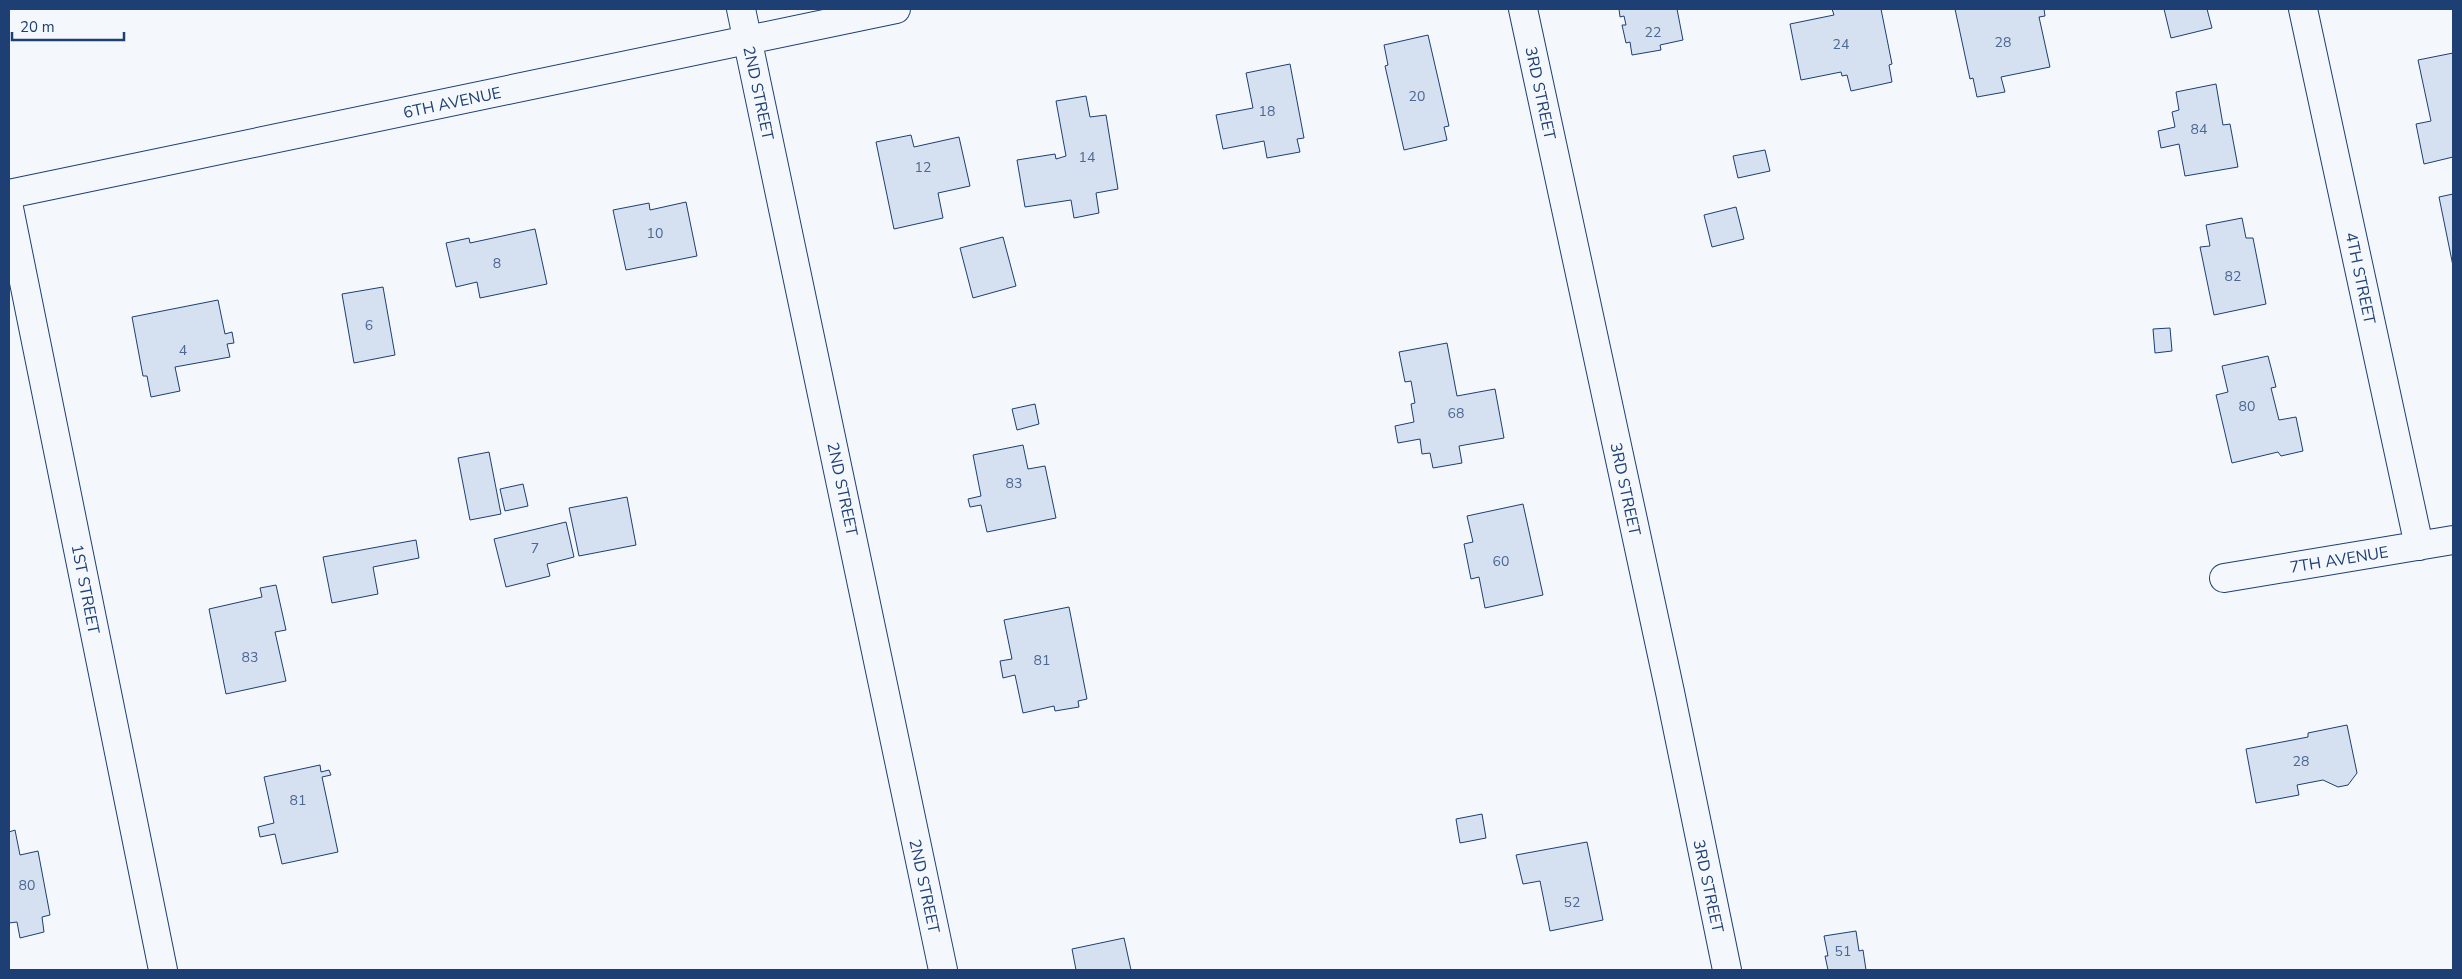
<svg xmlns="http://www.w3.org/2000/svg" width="2462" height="979" viewBox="0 0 2462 979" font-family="'Nunito Sans',sans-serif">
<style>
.building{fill:#d5e0f0;stroke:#1d3f73}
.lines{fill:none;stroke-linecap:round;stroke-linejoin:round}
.minor-casing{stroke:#1d3f73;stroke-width:30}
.minor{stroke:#f4f7fb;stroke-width:28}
.labels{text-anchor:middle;stroke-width:4;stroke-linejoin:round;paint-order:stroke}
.number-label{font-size:14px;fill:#4b6792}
.street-label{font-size:16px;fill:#1d3f73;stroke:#f4f7fb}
</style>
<rect width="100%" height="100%" fill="#f4f7fb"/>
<!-- building -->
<path class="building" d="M1619,9H1677L1683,40L1660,45L1661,50L1632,55L1630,42L1626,43L1622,25H1626L1624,16L1620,17Z
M1832,9H1881L1892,64L1889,65L1892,82L1851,91L1847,75L1842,76L1841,72L1801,80L1790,24L1834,15Z
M1955,9H2044L2045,16L2039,17L2050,67L2001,77L2005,92L1977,97L1973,78L1970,79Z
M2164,9H2207L2212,28L2171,38Z
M1428,35L1449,126L1444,127L1447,140L1404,150L1385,66L1388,65L1384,45Z
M2453,53V157L2424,164L2416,124L2431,121L2418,60Z
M1290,64L1304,138L1297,139L1300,152L1267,158L1264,141L1223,149L1216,115L1253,108L1246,73Z
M2216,84L2223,125L2230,124L2238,167L2185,176L2179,144L2161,148L2158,131L2175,127L2172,112L2179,110L2176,92Z
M1086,96L1090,117L1106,115L1118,189L1096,193L1099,213L1074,218L1071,200L1025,207L1017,160L1055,154L1056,159L1066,156L1056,101Z
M911,135L914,147L959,137L970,186L938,193L943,218L894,229L876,142Z
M1765,150L1770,171L1738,178L1733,156Z
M2453,194V266L2439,197Z
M686,202L697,256L626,270L613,210L649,203L650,210Z
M1736,207L1744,239L1712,247L1704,215Z
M2242,218L2246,238H2253L2266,304L2214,315L2200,247L2210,246L2206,225Z
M535,229L547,284L480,298L477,282L456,287L446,243L469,238L470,243Z
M1003,237L1016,286L973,298L960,248Z
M383,287L395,355L354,363L342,294Z
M218,300L225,334L232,332L234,343L227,344L230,357L175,367L180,391L151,397L147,376H143L132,317Z
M2170,328L2172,351L2155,353L2153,329Z
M1447,343L1457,396L1495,389L1504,438L1459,446L1462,463L1433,468L1430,453L1422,454L1420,439L1398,443L1395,426L1414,422L1411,404L1415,403L1411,381L1405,382L1399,352Z
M2268,356L2276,387L2271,388L2279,420L2296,417L2303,451L2281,456L2278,452L2232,463L2216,395L2228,392L2222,366Z
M1035,404L1039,424L1017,430L1012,409Z
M1023,445L1028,469L1045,466L1056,518L987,532L981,505L970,507L968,499L981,496L973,455Z
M489,452L501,514L470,520L458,458Z
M523,484L528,506L505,511L500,489Z
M627,497L636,545L579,556L569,508Z
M1523,504L1543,595L1485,608L1479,577L1471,579L1464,544L1473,542L1467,516Z
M566,522L574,557L547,564L550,576L506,587L494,539Z
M416,540L419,558L373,567L378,594L332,603L323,557Z
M276,585L286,630L275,632L286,681L226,694L209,609L262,597L260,588Z
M1069,607L1087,699L1078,701L1079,707L1055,711L1054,706L1023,713L1015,675L1003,678L1000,661L1012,659L1004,620Z
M2347,725L2357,773L2348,785L2338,787L2323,780L2297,785L2299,795L2256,803L2246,749L2308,737V733Z
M320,765L321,772L329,770L331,775L322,777L338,852L282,864L275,834L260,837L258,827L274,823L264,777Z
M1482,814L1486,838L1460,843L1456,819Z
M15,830L20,855L38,851L50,915L42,917L44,932L20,938L17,922L9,923V832Z
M1587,842L1603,920L1550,931L1540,881L1523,884L1516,855Z
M1856,931L1859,951L1863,950L1866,970H1828L1825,956H1828L1824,936Z
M1124,938L1131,970H1076L1072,949Z"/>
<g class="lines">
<!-- minor casing -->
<g class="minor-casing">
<path id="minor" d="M741,9L943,970
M1523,9L1670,692L1727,970
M2303,9L2419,546
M9,194L896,9
M9,208L163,970
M2224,578L2453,540"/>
</g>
<!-- minor -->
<use href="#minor" class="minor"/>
</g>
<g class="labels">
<!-- number labels -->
<g class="number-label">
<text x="1653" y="37">22</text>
<text x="2003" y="47">28</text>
<text x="1841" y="49">24</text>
<text x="1417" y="101">20</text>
<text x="1267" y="116">18</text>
<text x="2199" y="134">84</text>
<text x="1087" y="162">14</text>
<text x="923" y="172">12</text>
<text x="655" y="238">10</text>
<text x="497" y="268">8</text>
<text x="2233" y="281">82</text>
<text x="369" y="330">6</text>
<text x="183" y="355">4</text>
<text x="2247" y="411">80</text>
<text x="1456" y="418">68</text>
<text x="1014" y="488">83</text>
<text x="535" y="553">7</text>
<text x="1501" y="566">60</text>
<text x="250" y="662">83</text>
<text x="1042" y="665">81</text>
<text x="2301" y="766">28</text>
<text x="298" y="805">81</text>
<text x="27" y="890">80</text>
<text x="1572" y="907">52</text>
<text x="1843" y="956">51</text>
</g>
<!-- street labels -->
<g class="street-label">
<text transform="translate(759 93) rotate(78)" y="6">2ND STREET</text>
<text transform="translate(1541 93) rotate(78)" y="6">3RD STREET</text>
<text transform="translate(452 102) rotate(-12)" y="6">6TH AVENUE</text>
<text transform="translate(2361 278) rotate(78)" y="6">4TH STREET</text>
<text transform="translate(843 489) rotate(78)" y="6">2ND STREET</text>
<text transform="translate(1626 489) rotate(78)" y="6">3RD STREET</text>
<text transform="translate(2339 559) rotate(-9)" y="6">7TH AVENUE</text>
<text transform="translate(86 589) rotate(79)" y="6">1ST STREET</text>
<text transform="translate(925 886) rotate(78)" y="6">2ND STREET</text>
<text transform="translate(1709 886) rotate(78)" y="6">3RD STREET</text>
</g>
</g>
<!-- border -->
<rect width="2462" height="979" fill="none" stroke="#1d3f73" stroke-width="20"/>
<!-- scale -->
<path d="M12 32v8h112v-8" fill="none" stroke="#1d3f73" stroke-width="2.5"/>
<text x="20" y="32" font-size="15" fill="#1d3f73" stroke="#f4f7fb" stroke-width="4" paint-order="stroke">20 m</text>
</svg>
